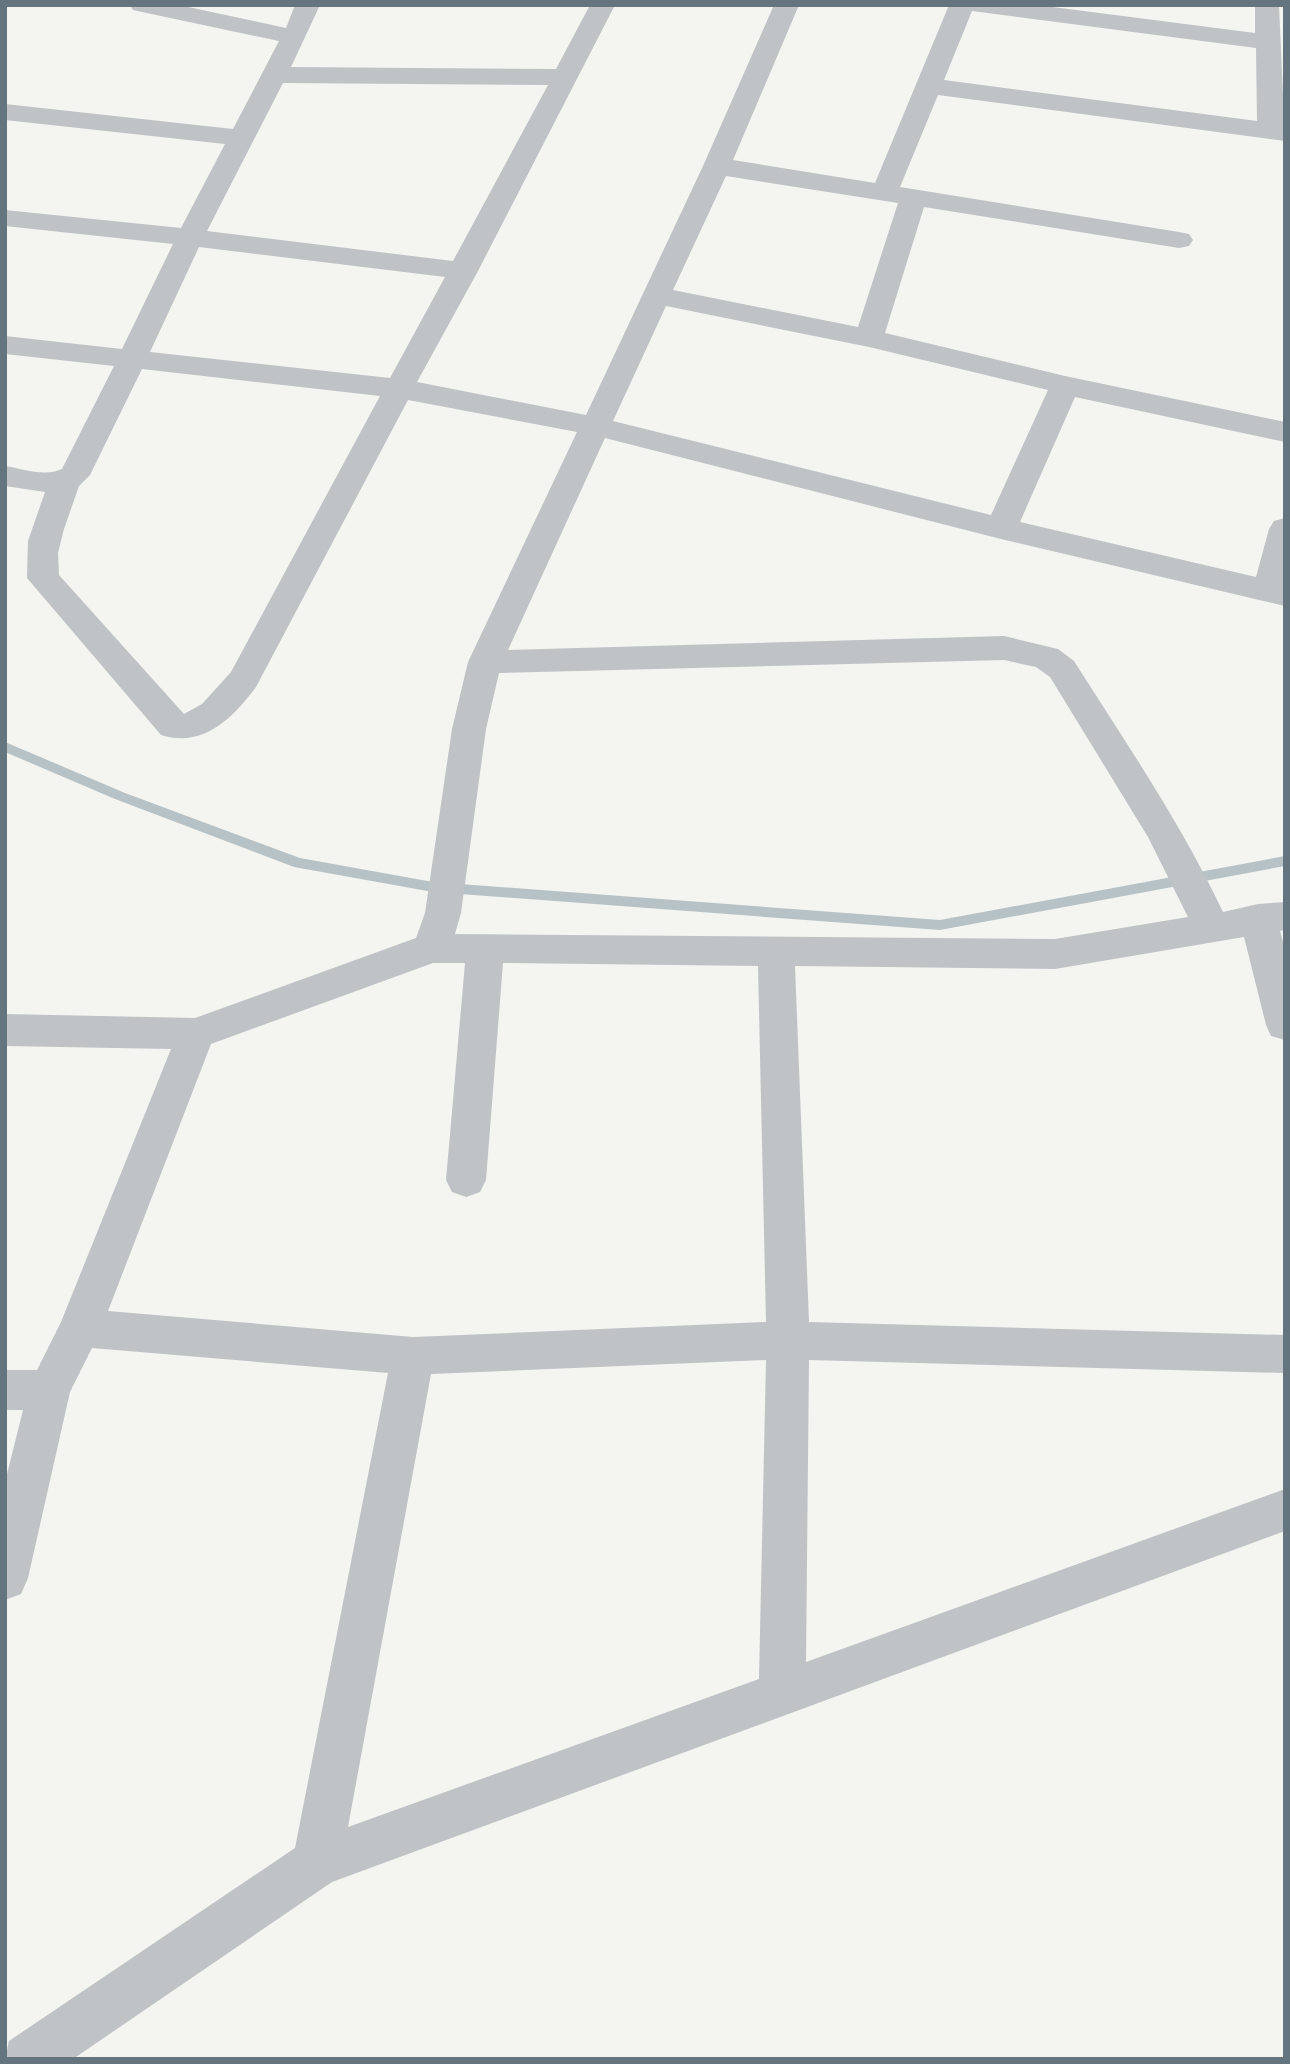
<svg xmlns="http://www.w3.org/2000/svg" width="1290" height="2064" viewBox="0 0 1290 2064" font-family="Rubik,sans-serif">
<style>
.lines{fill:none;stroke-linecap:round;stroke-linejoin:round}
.stream{fill:#b7c2c6;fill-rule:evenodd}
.minor{fill:#bfc3c6;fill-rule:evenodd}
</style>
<rect width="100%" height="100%" fill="#f4f4f0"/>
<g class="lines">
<!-- stream -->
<path class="stream" d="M5,742L125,793L300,858L433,882L940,920L1285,856V866L940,930L433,892L294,867L115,799L5,752Z"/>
<!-- minor -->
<path class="minor" d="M130,5H179L286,28L295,5H320L291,67L556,69L590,5H615L478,271L417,382L586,415L703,166L774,5H799L733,160L875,183L949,5H1037L1255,33V5H1279L1285,141L938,95L900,187L1179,232L1189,234L1193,240L1189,246L1179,248L924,207L885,333L1065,376L1285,422V442L1075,397L1020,522L1256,577L1269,529L1274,521L1285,518V606L1001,539L605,438L508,650L1004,636L1058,649L1074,661C1126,743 1181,823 1223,912L1258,904L1285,902V930L1280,931L1285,950V1040L1271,1036L1266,1025L1244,937L1055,969L795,966L809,1322L1285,1335V1373L809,1360L806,1662L1285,1489V1531L332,1882L73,2059H5L9,2041L295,1848L388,1373L92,1348L70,1392L28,1578L21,1594L5,1600V1482L23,1410H5V1370H37L61,1322L171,1049L5,1046V1014L195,1018L416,938L425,913L452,729L468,662L577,432L408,400L256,687C232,719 203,748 161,735L27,578L28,541L45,492L5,486V466C23,469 45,477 62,469L114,366L5,354V336L122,349L173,244L5,226V210L181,228L225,144L5,120V104L233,129L279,41L142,12L133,10ZM972,11L1256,48L1257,121L944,80ZM283,83L548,85L453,261L207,231ZM726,176L898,203L858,327L673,290ZM199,247L445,277L390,378L150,352ZM666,306L869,347L1048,390L991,515L613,421ZM142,369L380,396L231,672L202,704L184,714L59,575L58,553L64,529L79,486L90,475ZM1004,660L1036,667L1050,677L1148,837L1188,917L1055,939L455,934L461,913L486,729L499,673ZM433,963H465L446,1180L452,1192L466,1197L480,1192L486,1180L503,963L758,966L766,1322L413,1337L108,1311L211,1044ZM766,1360L759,1679L348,1827L431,1374Z"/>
</g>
<!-- border -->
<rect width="1290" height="2064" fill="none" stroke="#64757f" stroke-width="14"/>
</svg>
